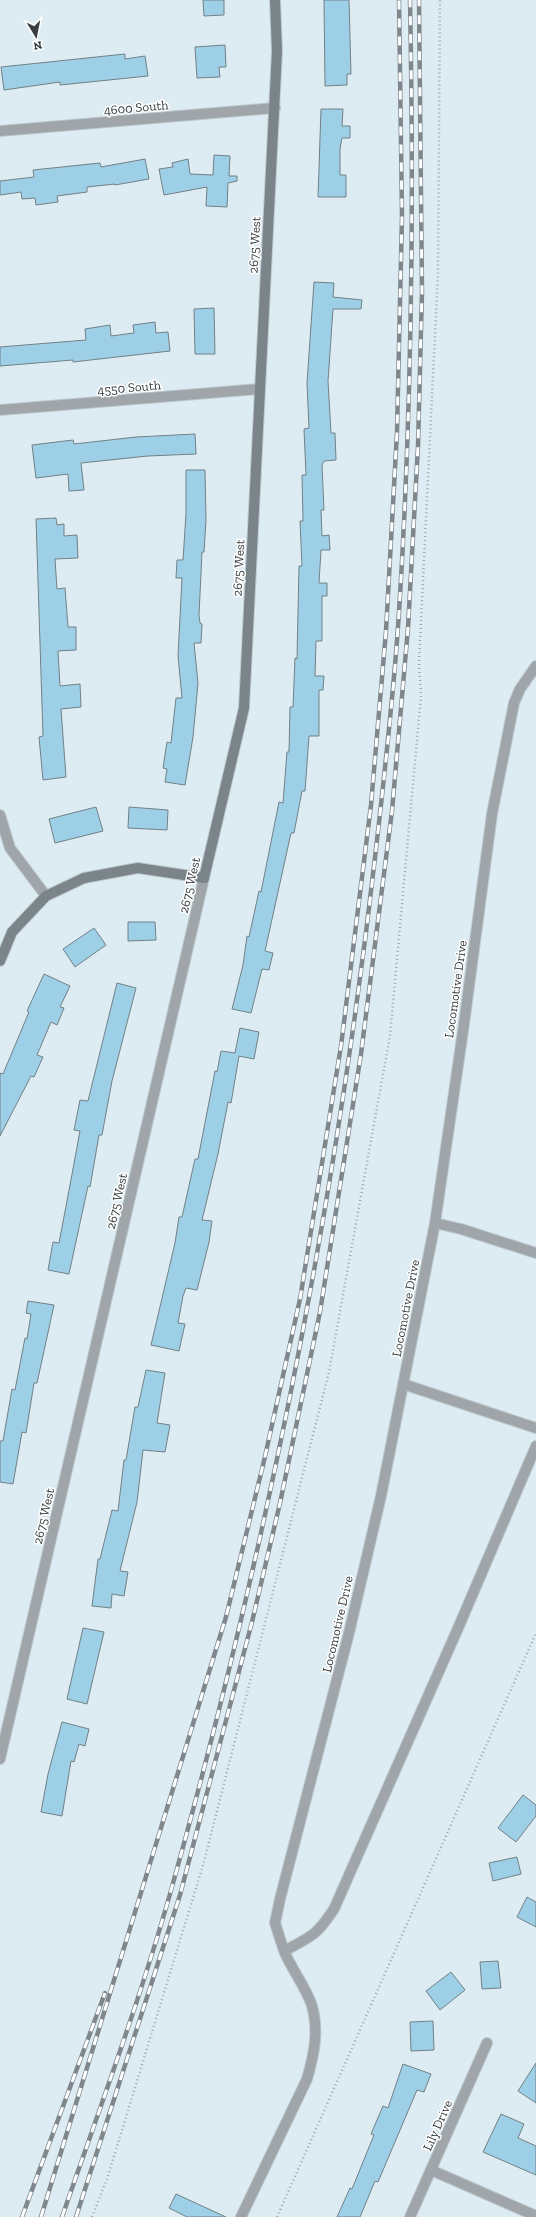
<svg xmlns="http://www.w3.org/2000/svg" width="536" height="2217" viewBox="0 0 536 2217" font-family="'Zilla Slab',serif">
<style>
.building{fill:#9dd0e6;stroke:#738086}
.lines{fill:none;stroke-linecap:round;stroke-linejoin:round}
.street-casing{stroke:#bcc9cf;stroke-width:12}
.secondary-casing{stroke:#bcc9cf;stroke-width:12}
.path{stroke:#9ca7ac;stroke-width:2.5;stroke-dasharray:1 3;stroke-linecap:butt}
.street{stroke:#9fa5a8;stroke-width:10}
.secondary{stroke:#7b8488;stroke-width:10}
.rail-casing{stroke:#7e878b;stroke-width:4.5}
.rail{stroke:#fff;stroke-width:3;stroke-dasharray:9;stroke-linecap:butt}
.labels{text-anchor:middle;stroke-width:3;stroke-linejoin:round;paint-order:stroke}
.street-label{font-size:13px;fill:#383e40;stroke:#fff}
</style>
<rect width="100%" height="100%" fill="#ddecf3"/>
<!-- building -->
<path class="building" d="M203,0H224V15L204,16Z
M324,0H349L351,74H347V85L325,86Z
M225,45L226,67H219L220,77L197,78L195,47Z
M125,54V59L145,56L148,76L60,85V82L4,90L1,67Z
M321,109H343L342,126H350V138H342L340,149V175H346V197H318Z
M214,155L230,156L229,176H237V181L228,183L227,207L206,206L207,187L164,195L159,169L173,167L172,163L188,159L190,174L213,175Z
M145,159L149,179L115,185V184L87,187V192L57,196L58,202L36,205L35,198L22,199L21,192L0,195V181L34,177L33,170L100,163L101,167Z
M314,282L334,283L333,297L362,300L361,309H333L328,381L331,433H335L336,460L324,461L322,465L324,510H321L322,536L329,535L330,550H321L319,583H327V596H322V641H316L315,676H324L323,690H319V736H309L305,791H302L294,833H291L265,951L273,953L269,970L262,969L251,1013L232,1009L243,965L247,936L249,937L259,891L261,892L279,802L283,803L287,752H289L290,707H293L295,658L297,659L299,566H302L300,521H303L302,475H306L304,429L309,428L307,383Z
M214,308L215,354H195L194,309Z
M155,322L156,333L168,332L170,351L73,362V360L0,366V347L86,340L85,329L110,325L111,336L134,333L133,325Z
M195,434L196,454L148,456L81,463L84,490L69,491L68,474L36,478L32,445L73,440L74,444L136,437Z
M186,470H205L206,520L204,552H202L199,615L200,623L202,624L201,643H194L198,683L193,737L185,785L165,782L167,769L163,768L167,742L171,743L176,698H182L178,656L182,578H176L177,560H183L186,514Z
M56,518L57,525L64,524V536L77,535L78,558L55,559L57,589L65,588L68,627H76V650L58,651L60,686L80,684L81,707L61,709L66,777L43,780L39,737L43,736L36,519Z
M96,807L103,831L55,843L49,819Z
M129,807L168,810L167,830L128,828Z
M128,922H155L156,940L128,941Z
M94,928L106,945L75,967L63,949Z
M44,974L70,986L60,1007L64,1008L57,1025L51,1022L37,1055L43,1057L34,1077L31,1076L0,1136V1073L3,1074L29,1012L27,1011Z
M117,983L136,988L112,1081L102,1135H99L90,1187L88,1186L69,1274L48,1270L53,1242L59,1243L70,1185L80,1131L74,1130L80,1100L88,1101Z
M240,1028L259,1032L254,1059L239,1056L231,1103L228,1102L218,1154L202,1220L212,1221L209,1242L197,1290L186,1288L183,1296L178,1323L185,1324L179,1351L151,1345L175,1243L179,1217H182L195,1159H198L215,1071L217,1072L221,1051L235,1053Z
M28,1301L54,1305L37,1383H34L26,1433L22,1432L13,1484L0,1482V1441H3L12,1389L15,1390L25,1338L27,1339L31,1314L26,1313Z
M146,1370L165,1373L157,1423L170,1425L165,1452L143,1450L137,1502L120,1571L128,1572L124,1596L112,1594L111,1608L92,1606L98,1559H100L112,1510L118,1511L124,1460H126L135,1407H138Z
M83,1628L104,1632L87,1704L67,1699Z
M62,1722L89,1729L85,1746L79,1744L74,1762L71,1761L62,1816L41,1812L48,1774Z
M523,1795L536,1805V1816L516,1842L498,1828Z
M517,1857L521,1874L493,1881L489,1863Z
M527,1897L536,1902V1927L517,1917Z
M498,1961L501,1988L482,1989L480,1962Z
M451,1972L465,1990L440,2010L426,1991Z
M433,2021L434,2050L411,2051L410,2022Z
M536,2063V2103L518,2091Z
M403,2064L431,2074L424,2092L417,2090L378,2182L375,2181L360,2217H337L350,2188L352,2189L374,2135L371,2134L383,2106L388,2108Z
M501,2114L524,2124L518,2138L536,2146V2175L483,2152Z
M176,2194L226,2217H187L169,2208Z"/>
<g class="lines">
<!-- street casing -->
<g class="street-casing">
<path id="street" d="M0,131L275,108
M0,410L260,389
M0,815L10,848L46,896
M435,1223L461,1229L536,1253
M403,1384L536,1428
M0,1759L204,878
M284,1951L275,1923L280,1899L349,1633L381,1496L435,1223L464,1024L492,814L514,703L520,689L536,666
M431,2170L536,2216
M241,2217L307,2079C314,2055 319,2031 312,2006C306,1987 292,1970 284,1951C311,1937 317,1935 334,1909L459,1626L536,1446
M410,2217L487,2043"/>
</g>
<!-- secondary casing -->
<g class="secondary-casing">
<path id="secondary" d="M0,961L12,932L46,896L84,878L138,868L204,878L244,708L277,51L275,0"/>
</g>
<!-- path -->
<path class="path" d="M92,2217L107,2179L204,1862L329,1372L390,1036L421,696L419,663L438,273L440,0
M277,2217L536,1633"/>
<!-- street -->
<use href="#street" class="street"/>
<!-- secondary -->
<use href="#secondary" class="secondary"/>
<!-- rail casing -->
<g class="rail-casing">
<path id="rail" d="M22,2217L105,1993
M41,2217L226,1617L264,1461L300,1299L341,1046L371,805L386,631L397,432L402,216L399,0
M62,2217C99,2110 139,2003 170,1894C266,1552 336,1203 376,849C385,770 394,692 399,612C412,409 414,204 410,0
M76,2217L180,1895L252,1622L280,1503L320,1312L361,1054L392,811L408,628L418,446L422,292L419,0"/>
</g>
<!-- rail -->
<use href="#rail" class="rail"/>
</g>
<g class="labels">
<!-- street labels -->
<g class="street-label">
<text transform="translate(136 107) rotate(-5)" y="5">4600 South</text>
<text transform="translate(254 245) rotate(-87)" y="5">2675 West</text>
<text transform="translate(129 387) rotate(-5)" y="5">4550 South</text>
<text transform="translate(238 568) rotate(-87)" y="5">2675 West</text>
<text transform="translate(189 885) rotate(-77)" y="5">2675 West</text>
<text transform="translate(455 989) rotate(-82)" y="5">Locomotive Drive</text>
<text transform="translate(116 1201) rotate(-77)" y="5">2675 West</text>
<text transform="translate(405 1308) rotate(-79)" y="5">Locomotive Drive</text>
<text transform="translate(43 1516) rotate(-77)" y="5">2675 West</text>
<text transform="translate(337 1624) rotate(-77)" y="5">Locomotive Drive</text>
<text transform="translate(437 2125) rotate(-66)" y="5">Lily Drive</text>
</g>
</g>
<!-- north arrow -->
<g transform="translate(36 36) rotate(170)" stroke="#ffffff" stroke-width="3" paint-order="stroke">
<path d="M0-3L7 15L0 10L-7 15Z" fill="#383e40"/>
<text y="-6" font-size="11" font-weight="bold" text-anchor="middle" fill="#383e40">N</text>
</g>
</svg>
